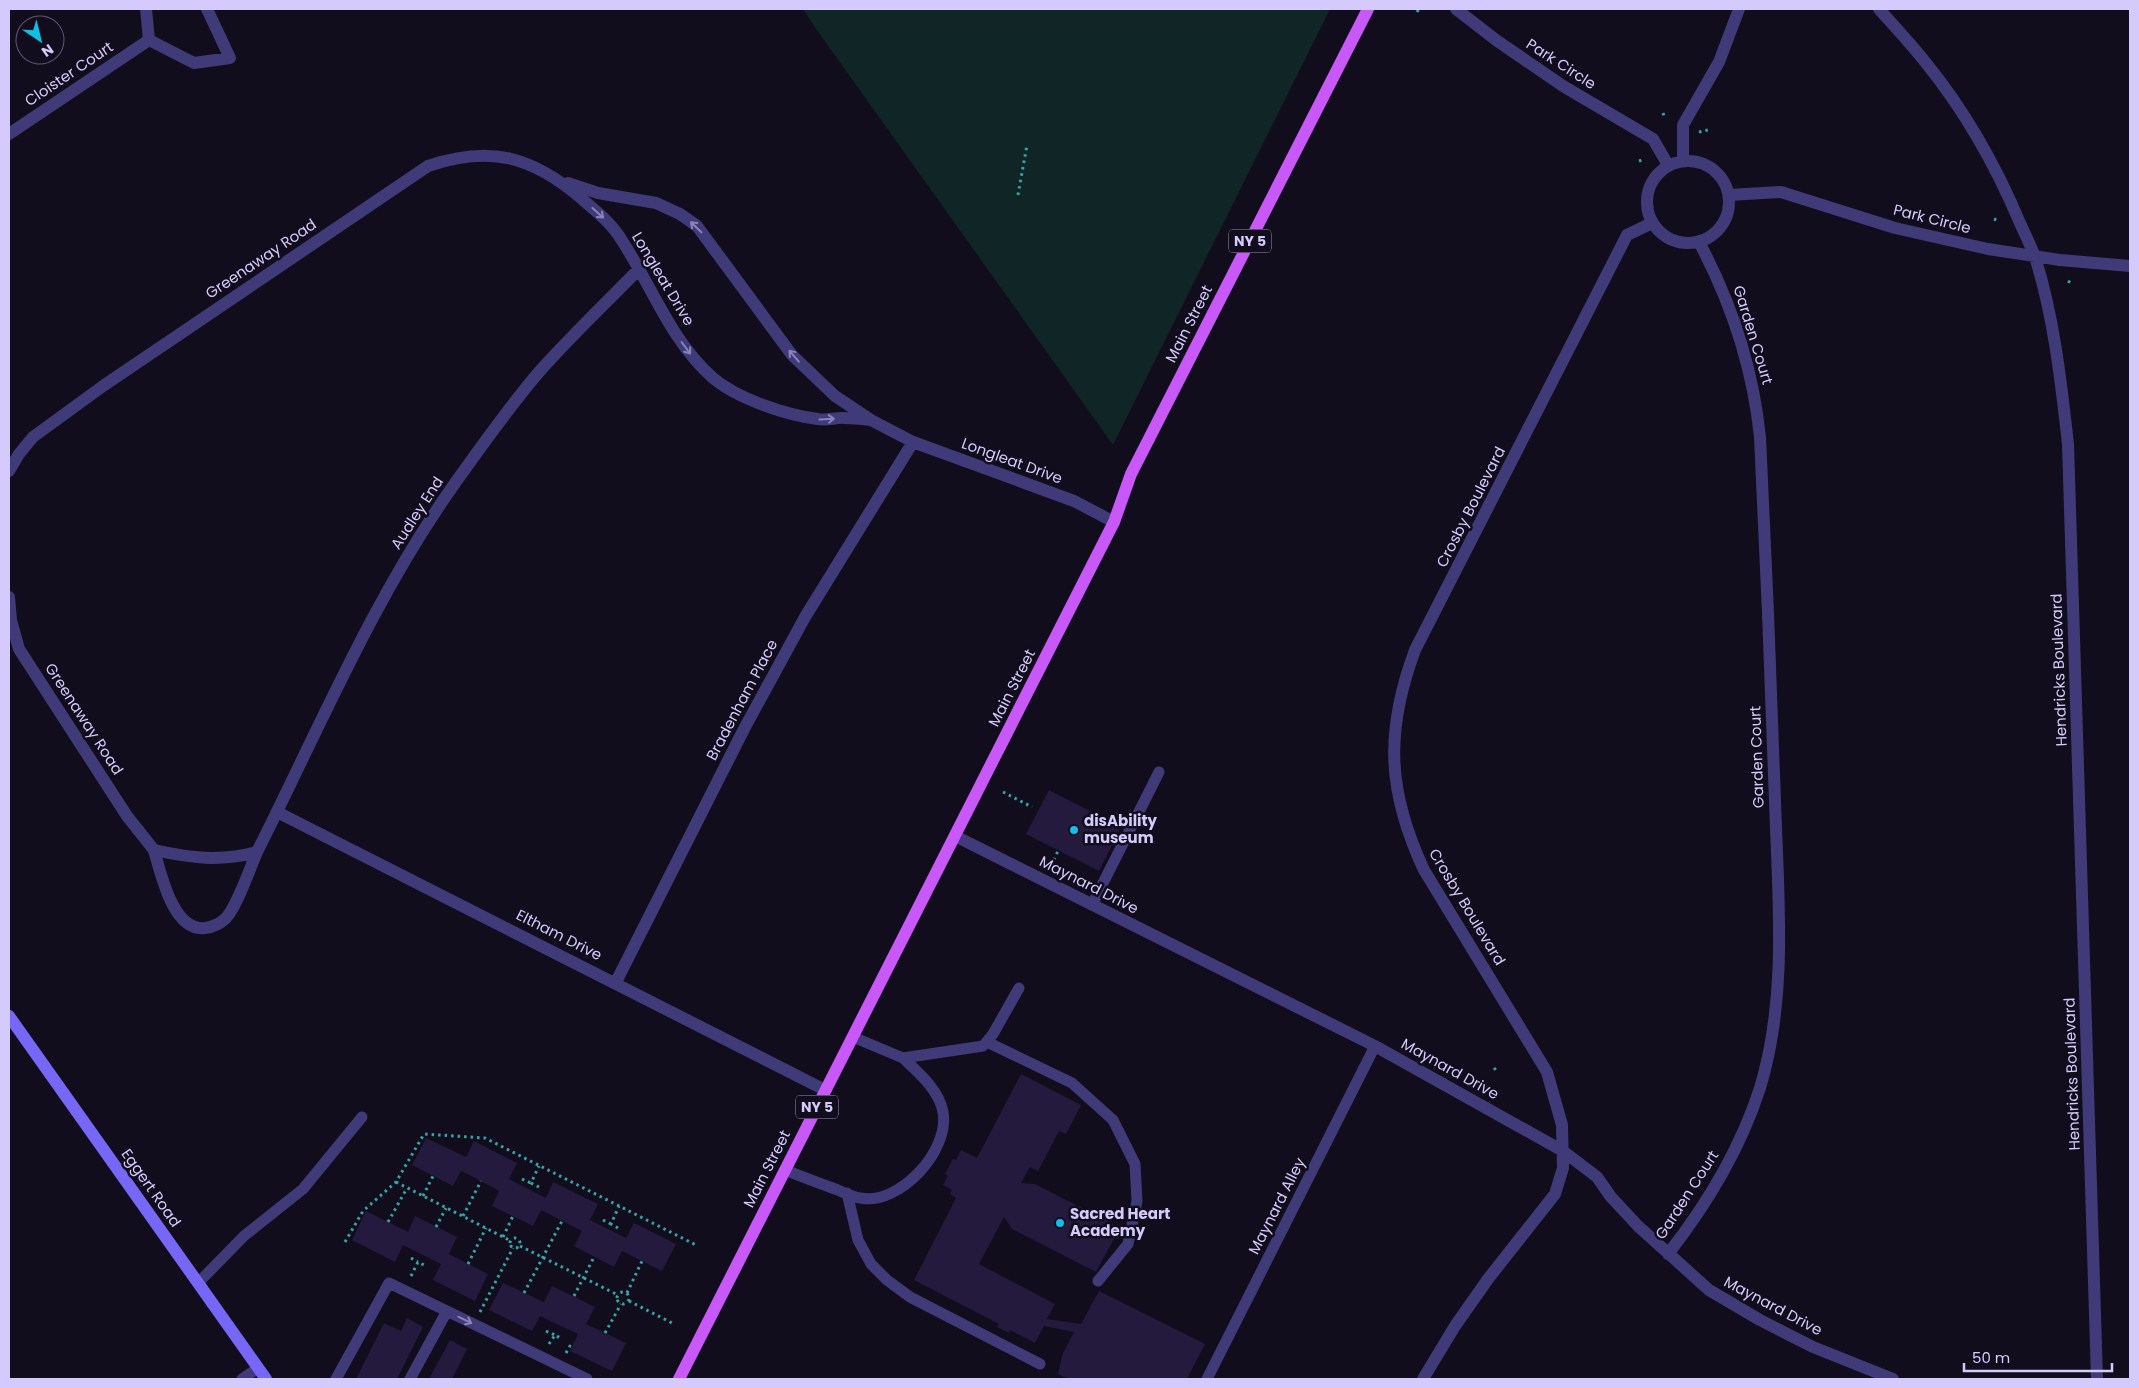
<svg xmlns="http://www.w3.org/2000/svg" width="2139" height="1388" viewBox="0 0 2139 1388" font-family="Poppins,sans-serif">
<style>
.green{fill:#102526}
.building{fill:#231a3d}
.lines{fill:none;stroke-linecap:round;stroke-linejoin:round}
.path{stroke:#33a6a8;stroke-width:3;stroke-dasharray:2.5 4;stroke-linecap:butt}
.lane{stroke:#413a79;stroke-width:11}
.street{stroke:#413a79;stroke-width:12}
.secondary{stroke:#7667f7;stroke-width:12}
.primary{stroke:#c858f7;stroke-width:12}
.oneway{stroke:#8a82ba}
.poi-dot{fill:#0cc0e8;stroke:#110d1d;stroke-width:2}
.labels{text-anchor:middle;stroke-width:5;stroke-linejoin:round;paint-order:stroke}
.shield{fill:#110d1d;stroke:#9a92b9;stroke-width:1}
.shield-label{font-size:14px;font-weight:bold;fill:#d4cbfc}
.street-label{font-size:15px;fill:#d4cbfc;stroke:#110d1d}
.poi-label{font-size:15px;font-weight:bold;fill:#d4cbfc;stroke:#110d1d;text-anchor:start}
</style>
<rect width="100%" height="100%" fill="#110d1d"/>
<!-- green -->
<path class="green" d="M803,9H1330L1113,445L814,26Z"/>
<!-- building -->
<path class="building" d="M1049,790L1121,827L1099,871L1026,834Z
M1021,1074L1081,1105L1066,1134L1059,1131L1038,1171L1030,1167L1021,1183L1035,1184L1123,1229L1119,1236L1116,1235L1096,1272L1012,1229L1004,1217L979,1264L1055,1304L1047,1319L1081,1324L1099,1291L1205,1344L1187,1379H1068L1058,1374L1063,1353L1074,1332L1044,1326L1035,1343L1010,1330L1009,1333L997,1327L999,1324L914,1280L956,1198L950,1194L952,1190L943,1185L948,1176L945,1174L953,1159L956,1160L961,1150L977,1158Z
M426,1138L466,1157L474,1141L517,1163L509,1179L546,1198L553,1182L598,1204L590,1220L626,1238L634,1223L676,1244L662,1271L622,1251L614,1267L574,1246L582,1231L541,1210L533,1226L492,1206L499,1191L481,1181L461,1171L453,1186L412,1165Z
M366,1211L408,1232L415,1216L457,1237L449,1254L488,1274L475,1301L433,1280L441,1264L403,1245L395,1262L352,1240Z
M503,1283L544,1302L552,1286L595,1307L586,1324L626,1343L612,1371L570,1351L578,1334L540,1316L532,1331L489,1310Z
M407,1318L423,1327L397,1379H356L384,1323L401,1331Z
M450,1340L467,1349L452,1379H429Z"/>
<g class="lines">
<!-- path -->
<path class="path" d="M1417,12L1419,9
M1663,113L1664,116
M1699,132L1708,130
M1639,161L1642,160
M1018,195L1027,145
M1994,219L1999,221
M2068,281L2071,283
M1003,792L1032,807
M1051,866L1058,851
M1494,1068L1498,1072
M522,1179L531,1183
M396,1182L511,1241
M539,1187L531,1183L539,1166
M423,1196L433,1176
M463,1216L481,1181
M603,1220L611,1224
M388,1222L407,1188
M436,1227L446,1208
M618,1228L611,1224L619,1206
M503,1237L513,1216
M510 1243a5 5 0 1 1 10 0a5 5 0 1 1-10 0Z
M345,1242L363,1211L396,1182L424,1134L485,1138L696,1245
M520,1246L618,1295
M411,1258L418,1262
M468,1264L486,1228
M411,1276L418,1262L426,1266
M617 1298a6 6 0 1 1 12 0a6 6 0 1 1-12 0Z
M524,1293L562,1221
M627,1293L642,1261
M574,1296L594,1257
M629,1301L672,1323
M480,1312L513,1248
M546,1331L555,1335
M605,1333L621,1304
M549,1344L555,1335L562,1339
M566,1353L570,1346L572,1347"/>
<!-- lane -->
<path class="lane" d="M1092,905L1159,772
M853,1037L903,1058L983,1046L993,1034L1019,988
M987,1042L1072,1083L1113,1120L1135,1164L1137,1201L1128,1244L1098,1281
M785,1170C803,1177 821,1184 838,1190C845,1193 853,1197 860,1198C899,1206 950,1151 943,1112C939,1090 919,1073 903,1058
M847,1193L858,1240L871,1264L887,1280L910,1297L1040,1364
M198,1283L244,1236L303,1189L362,1117
M242,1379L258,1368
M336,1379L389,1283L587,1379
M410,1379L447,1311
M1207,1379L1375,1046"/>
<!-- street -->
<path class="street" d="M146,9L149,40
M1456,9L1496,40L1563,86L1653,139L1668,165
M1879,9C1895,27 1911,44 1926,63C1965,111 1996,166 2020,223C2025,234 2031,246 2035,257C2054,317 2061,382 2068,444L2097,1379
M149,40L194,63L230,58L207,9
M9,134L149,40
M1683,160V125L1719,62L1739,9
M1647 202a41 41 0 1 1 82 0a41 41 0 1 1-82 0Z
M568,183L598,193L656,203L680,214L697,226L792,355L835,396L871,420L913,442L1074,501L1114,522
M1729,195L1781,192L1895,228L1988,249L2060,260L2130,266
M9,471L19,454L33,437L103,386L428,166C490,145 532,156 582,199C596,211 611,223 621,239C652,286 670,340 713,378C738,399 786,415 818,419C827,421 836,417 845,418C853,418 862,419 871,420
M9,597L11,620L19,649L127,816L154,850C191,858 220,862 257,852C319,729 373,599 453,486C480,448 508,408 539,372C571,336 606,303 639,269
M277,812L825,1090
M955,836L1375,1046L1563,1151L1597,1177L1611,1197L1638,1226L1709,1290L1760,1320L1813,1347L1893,1379
M154,850C161,874 173,932 205,928C213,927 220,924 226,918C237,906 250,868 257,852
M616,982L744,729L805,617L913,442
M1668,1254C1708,1203 1740,1150 1760,1088C1788,996 1778,897 1775,801C1771,680 1766,558 1760,437C1753,369 1731,302 1699,242
M1423,1379L1455,1326L1488,1279L1555,1194L1563,1168L1562,1125L1547,1072L1424,870C1387,791 1385,731 1415,650L1627,235L1652,223"/>
<!-- secondary -->
<path class="secondary" d="M9,1016L266,1379"/>
<!-- primary -->
<path class="primary" d="M679,1379L1114,522L1131,474L1368,9"/>
</g>
<!-- one-way arrows -->
<defs><path id="oneway-shaft" d="M-6 0H5M1.5-3L5.5 0L1.5 3" fill="none" stroke-width="1.6" stroke-linecap="round" stroke-linejoin="round" transform="scale(1.25)"/></defs>
<g class="oneway">
<use href="#oneway-shaft" transform="translate(598 213) rotate(42)"/>
<use href="#oneway-shaft" transform="translate(696 227) rotate(-136)"/>
<use href="#oneway-shaft" transform="translate(686 348) rotate(53)"/>
<use href="#oneway-shaft" transform="translate(794 356) rotate(-131)"/>
<use href="#oneway-shaft" transform="translate(827 419) rotate(-3)"/>
<use href="#oneway-shaft" transform="translate(465 1320) rotate(26)"/>
</g>
<!-- markers -->
<g class="poi-dot">
<circle cx="1074" cy="830" r="5"/>
<circle cx="1060" cy="1223" r="5"/>
</g>
<g class="labels">
<!-- shield labels -->
<g class="shield">
<rect x="1229" y="229.5" width="42" height="23" rx="4"/>
<rect x="796" y="1095.5" width="42" height="23" rx="4"/>
</g>
<g class="shield-label">
<text x="1250" y="246">NY 5</text>
<text x="817" y="1112">NY 5</text>
</g>
<!-- street labels -->
<g class="street-label">
<text transform="translate(1561 64) rotate(33)" y="5">Park Circle</text>
<text transform="translate(69 74) rotate(-34)" y="5">Cloister Court</text>
<text transform="translate(1932 219) rotate(14)" y="5">Park Circle</text>
<text transform="translate(261 259) rotate(-34)" y="5">Greenaway Road</text>
<text transform="translate(663 279) rotate(59)" y="5">Longleat Drive</text>
<text transform="translate(1189 324) rotate(-63)" y="5">Main Street</text>
<text transform="translate(1753 335) rotate(73)" y="5">Garden Court</text>
<text transform="translate(1012 461) rotate(20)" y="5">Longleat Drive</text>
<text transform="translate(1471 507) rotate(-63)" y="5">Crosby Boulevard</text>
<text transform="translate(417 513) rotate(-57)" y="5">Audley End</text>
<text transform="translate(2059 670) rotate(-92)" y="5">Hendricks Boulevard</text>
<text transform="translate(1012 688) rotate(-63)" y="5">Main Street</text>
<text transform="translate(742 700) rotate(-62)" y="5">Bradenham Place</text>
<text transform="translate(84 719) rotate(57)" y="5">Greenaway Road</text>
<text transform="translate(1757 757) rotate(-92)" y="5">Garden Court</text>
<text transform="translate(1089 885) rotate(27)" y="5">Maynard Drive</text>
<text transform="translate(1467 907) rotate(59)" y="5">Crosby Boulevard</text>
<text transform="translate(559 935) rotate(27)" y="5">Eltham Drive</text>
<text transform="translate(1450 1069) rotate(29)" y="5">Maynard Drive</text>
<text transform="translate(2072 1074) rotate(-92)" y="5">Hendricks Boulevard</text>
<text transform="translate(767 1169) rotate(-63)" y="5">Main Street</text>
<text transform="translate(151 1188) rotate(55)" y="5">Eggert Road</text>
<text transform="translate(1687 1195) rotate(-57)" y="5">Garden Court</text>
<text transform="translate(1277 1206) rotate(-63)" y="5">Maynard Alley</text>
<text transform="translate(1773 1306) rotate(28)" y="5">Maynard Drive</text>
</g>
<!-- poi labels -->
<g class="poi-label">
<text x="1084" y="826">disAbility<tspan x="1084" dy="17">museum</tspan></text>
<text x="1070" y="1219">Sacred Heart<tspan x="1070" dy="17">Academy</tspan></text>
</g>
</g>
<!-- border -->
<rect width="2139" height="1388" fill="none" stroke="#d4cbfc" stroke-width="20"/>
<!-- north arrow -->
<g transform="translate(40 40) rotate(145)"><circle r="24" fill="#110d1d" stroke="#5f5976"/>
<path d="M0-4L9 19L0 12L-9 19Z" fill="#0cc0e8"/>
<text y="-8" font-size="14" font-weight="bold" text-anchor="middle" fill="#d4cbfc">N</text>
</g>
<!-- scale -->
<path d="M1964 1363v8h148v-8" fill="none" stroke="#d4cbfc" stroke-width="2.5"/>
<text x="1972" y="1363" font-size="15" fill="#d4cbfc" stroke="#110d1d" stroke-width="4" paint-order="stroke">50 m</text>
</svg>
